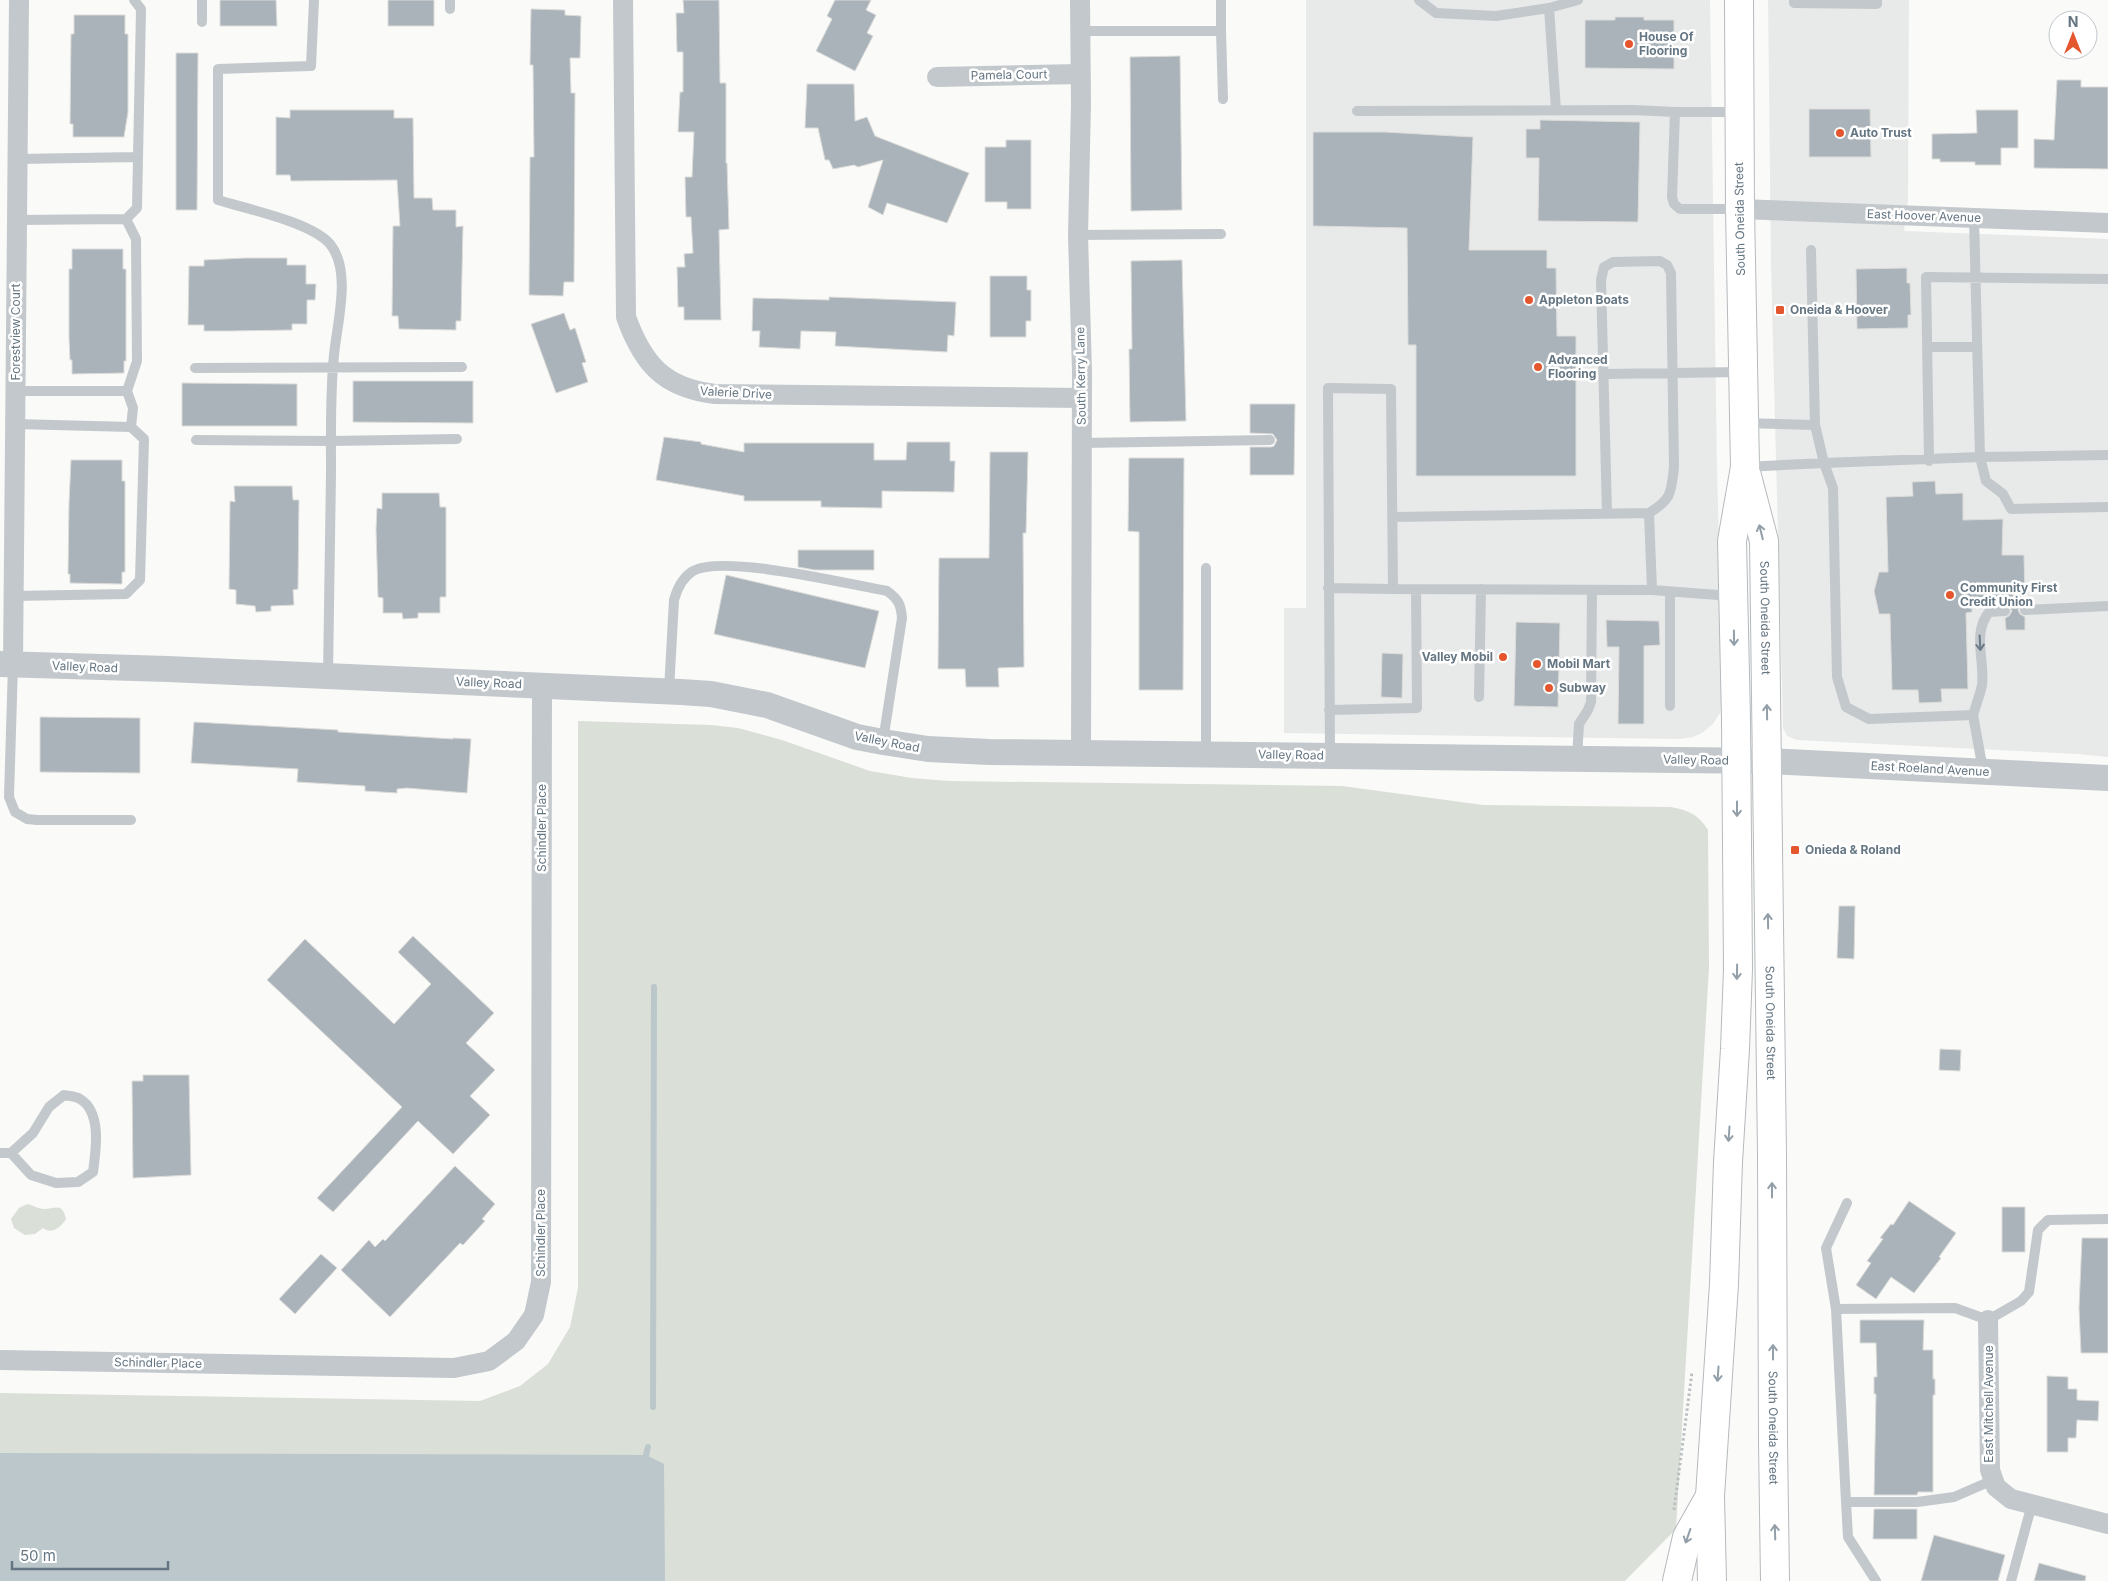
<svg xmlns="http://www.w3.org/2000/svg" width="2108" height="1581" viewBox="0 0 2108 1581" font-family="Inter,sans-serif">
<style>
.built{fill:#e8e9e9}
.green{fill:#dadfd7}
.water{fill:#bbc7cb}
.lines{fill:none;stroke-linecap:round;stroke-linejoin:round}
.stream{stroke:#bbc7cb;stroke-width:6}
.building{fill:#aab3b9;stroke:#dcdcda}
.primary-casing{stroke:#b5babe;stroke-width:30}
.motorway-casing{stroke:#b4b9bd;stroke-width:30}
.path{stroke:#bbbfc2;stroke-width:3;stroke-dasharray:2.5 2.5;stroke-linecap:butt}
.service{stroke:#c3c8cc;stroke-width:10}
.minor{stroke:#c3c8cc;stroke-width:20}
.tertiary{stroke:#c3c8cc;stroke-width:26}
.primary{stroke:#fff;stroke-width:28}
.motorway{stroke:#fff;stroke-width:28}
.oneway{stroke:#939fa8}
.oneway2{stroke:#6a7a87}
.poi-dot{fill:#e4572e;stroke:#fff;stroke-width:2}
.labels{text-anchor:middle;stroke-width:5;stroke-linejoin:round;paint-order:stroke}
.poi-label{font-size:12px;font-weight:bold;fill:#657683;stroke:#fff;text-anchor:start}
.street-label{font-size:12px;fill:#657683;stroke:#fff}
</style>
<rect width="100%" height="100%" fill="#fafaf8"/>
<!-- built -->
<path class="built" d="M1306,0H1710L1717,467L1723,701L1720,713L1713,724L1702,733L1693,737L1680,739L1284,733V608H1306Z
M1768,0H1909L1908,200L1904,231L2108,239V757L2078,754L1797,740L1787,736L1783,728L1771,265Z"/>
<!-- green -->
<path class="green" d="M578,721L711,725L738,728L782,740L870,771L912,778L949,781L1342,786L1483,805L1670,807C1688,810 1698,814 1708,830L1709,967L1676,1529L1625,1581H0V1393L480,1401L520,1386L548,1364L570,1327L578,1288Z
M27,1204C33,1205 38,1209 44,1209C56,1209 62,1202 66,1219C61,1227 52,1235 43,1228L35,1234L25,1235L14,1228L11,1219L19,1208Z"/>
<!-- water -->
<path class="water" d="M0,1453L646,1455L664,1464L665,1581H0Z"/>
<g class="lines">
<!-- stream -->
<path class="stream" d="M653,1407L654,987
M646,1455L648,1447"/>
</g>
<!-- building -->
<path class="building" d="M220,0H276L277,26H220Z
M388,0H434V26H388Z
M683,0H719L720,83H726V163H727L729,229L719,230L721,320H684V307H678L677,267H685L684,254L693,253L691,217H686L685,177H692L694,132H678L680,92H683V52H677L676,13H684Z
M835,0H871L866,10L876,15L867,33L873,36L855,71L816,51L832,19L827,16Z
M531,9L565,10V15L581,16L580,58H570L571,93H575L574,282H564L563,296L529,295L530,157H534L533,65H530Z
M74,15H125V34H128V112L124,137H73V124H70L71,34H74Z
M1615,17H1644V20H1674V69L1585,68V20H1615Z
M176,53H198L197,210H176Z
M1180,56L1182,210L1131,211L1130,57Z
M2057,80H2081V87H2108V169L2034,168V139L2054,140Z
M807,84H854L855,121L867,117L875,136L969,173L947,223L887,203L883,215L868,207L883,160L858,167L854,165L833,169L829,160H825L818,128H805Z
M1809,109H1870L1871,157H1809Z
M290,110H394V118H413L414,198H432L433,210H456V227L463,226L461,321H456V330L399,329L398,316H392L393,226H400L397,180L291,181L290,175H276V117L290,118Z
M1976,110H2018V148H2001V165H1975V162H1940V159H1932V134L1977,133Z
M1540,120L1640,122L1638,222L1538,221L1539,158H1526V129H1540Z
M1313,132H1385L1473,137L1469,250H1547V268H1556L1557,336H1576V476H1416V345H1408L1407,228L1313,226Z
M1006,140H1031V209H1007V202H985V147H1006Z
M72,249H123V269H126V361H124V373L72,374V360H70L69,338V269H72Z
M245,258H287V265H306V284H316L315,300H307V324H292V330L231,331H204V325H188L189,266H204V260Z
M1182,260L1186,421L1130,422L1129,349H1132L1131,261Z
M1907,268V283H1910L1911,315H1908V328L1857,329L1856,269Z
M990,276H1027V290H1031V321H1026V337H990Z
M829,297L956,302L954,336L948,335L947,352L835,346L836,332L801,331L800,349L759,347L760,331H752L753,298L829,300Z
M564,313L570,330L575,328L586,362L582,363L588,382L556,393L531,324Z
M353,381H473V423L353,422Z
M182,383L297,384V426H182Z
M1250,404H1295L1294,475H1250V447H1271L1274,446L1277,440L1273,434L1250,433Z
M664,437L701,442V444L744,452V443H874V460H906L907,442H950V461H955L954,492L882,491V508L821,507V501H744V496L656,480Z
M990,452H1028L1026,533H1023L1024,667L998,668L999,687H966L965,669H938L939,558H989Z
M1129,458H1184L1183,690H1139V532L1128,531Z
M71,460H122V481H125V572H122V584L70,583V574H68L69,503Z
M1935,481L1936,494L1963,493V520L2003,519L2002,555H2024L2025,603L2021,605L2018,610L2020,614L2025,617V630H2006L2005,618L2009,616L2012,611L2010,607L2005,604V600H1972V612L1966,613L1968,689H1941L1942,702L1919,703L1918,690H1892L1890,614H1879L1874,591L1879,572H1888L1886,497L1913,496L1912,482Z
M234,486H292L293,500H299L298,589L293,590L294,605L271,606V611L256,612L255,606L236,604V590L229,589L230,501L235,502Z
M382,493H439L440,507H446V597H440V613H418V618L403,619L402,613H383V598L378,597L376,529L377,508L382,509Z
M798,550H874V570H815L798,567Z
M726,575L879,611L865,668L714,634Z
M1606,620L1659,621L1660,645L1644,646V724H1618L1619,647H1607Z
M1516,622L1560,623L1558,707L1514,706Z
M1382,653L1403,654L1402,698L1381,697Z
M40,717L140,718V773L40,772Z
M194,722L338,730V732L453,739V738L471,739L467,793L407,788L397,789V793L365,791V786L297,782L298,769L191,763Z
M1839,906H1855L1854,959L1837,958Z
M413,936L494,1013L466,1043L495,1070L470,1096L490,1115L453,1154L418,1121L333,1212L317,1198L402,1107L267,980L305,939L394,1024L431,984L398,952Z
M1940,1049L1961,1050L1960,1071L1939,1070Z
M143,1075H189L191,1175L133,1178L132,1081H143Z
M455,1166L495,1204L482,1219L485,1221L463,1245L460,1243L390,1317L341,1270L369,1240L375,1247L383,1239L385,1241Z
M1909,1201L1956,1233L1939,1257L1941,1258L1914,1293L1891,1277L1876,1299L1856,1285L1871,1263L1867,1261L1883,1239L1880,1238L1891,1224L1893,1225Z
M2002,1207H2025V1252H2002Z
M2082,1238H2108V1353H2081L2079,1308Z
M321,1254L337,1268L295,1314L279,1299Z
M1860,1320H1924L1923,1350H1933V1379H1935V1395H1933V1492H1918L1917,1495H1874L1876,1394H1874V1377H1877L1876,1343H1860Z
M2047,1376L2068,1377V1389H2077V1400L2099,1401L2098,1421L2077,1420L2076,1438H2068V1452H2047Z
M1874,1509H1917V1539H1873Z
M1934,1535L2005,1555L1998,1581H1921Z
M2039,1563L2086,1576L2085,1581H2034Z"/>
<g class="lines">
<!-- primary casing -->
<g class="primary-casing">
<g id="primary">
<path id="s1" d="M1747,476L1764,541L1772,1155L1773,1442L1775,1581"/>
<path d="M1712,1581L1710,1496L1724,1284L1728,1162L1735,1049L1738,969L1736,719L1732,541L1745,467L1740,209L1739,0"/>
</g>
</g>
<!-- motorway casing -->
<g class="motorway-casing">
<path id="motorway" d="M1677,1581L1687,1537L1710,1496"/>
</g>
<!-- path -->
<path class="path" d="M1674,1510L1692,1372"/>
<!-- service -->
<path class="service" d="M202,0V22
M314,0L311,66L218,69V200C247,209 311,222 330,244C352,271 337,323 334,355C330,393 331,433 331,472C330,540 329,608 328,676
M450,0V9
M1419,0L1436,13L1496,16L1549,8L1578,0
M1794,0V3L1877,4V0
M1549,8L1556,110
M1081,31H1221V0
M1221,31L1223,99
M1357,111L1633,110L1675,112H1738
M1675,112L1672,197L1674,204L1680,209H1739
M18,159L138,157
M126,219L137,208L141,9L134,0
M17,220L126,219L136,239L137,361L127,391
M1078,235L1221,234
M1811,250L1815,425
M1927,347H1976
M195,368L462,367
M1604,374L1742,372
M16,391H127L133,408L131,427
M1744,423L1815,425L1824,463L1980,457L1974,218
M196,440L331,441L457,439
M1081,443L1270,440
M2108,455L1980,457L1986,481L2003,494L2011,509L2108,507
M1929,461L1926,277L2108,279
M1745,467L1824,463L1833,488L1837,677L1846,707L1869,719L1973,715L1983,770
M1607,513L1601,280L1604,267L1613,262L1660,261L1667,265L1671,273L1674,467C1671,493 1672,499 1649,513
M1328,588L1393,589
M1652,590L1731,596
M1670,592V706
M14,596L126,594L140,580L144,439L131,427L15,424
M2025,610L2108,606
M13,665L9,797L15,812L27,819L37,820H131
M669,690L674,600C677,589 683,577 693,571C723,554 848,584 887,591C898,599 901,604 902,618L883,741
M1479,697L1481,589
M1329,710L1417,708L1416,589
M1973,715C1976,705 1980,695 1982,685C1985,661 1972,633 1989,612L2005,611
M1206,753V568
M1330,755L1328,388L1391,389L1393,589L1652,590L1649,513L1392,517
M1577,758L1579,724L1588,710L1591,702L1592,590
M0,1153H11L33,1133L49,1107L64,1095C68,1096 76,1096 80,1099C102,1112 96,1150 93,1172L78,1182L56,1183L31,1175L11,1153
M1836,1309L1826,1248L1847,1203
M1846,1502L1836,1309L1955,1308L1988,1320L2021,1301L2029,1292L2038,1230L2048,1220L2108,1219
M1876,1581L1848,1537L1846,1502H1917L1954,1497L1993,1480
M2011,1581L2032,1504"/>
<!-- minor -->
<path class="minor" d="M623,0L626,317C643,364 664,388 715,394L1081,398
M1080,0L1081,104L1078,235L1082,372L1081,751
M937,77L1081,74
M1740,209L2108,223
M13,664L19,0
M1988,1320L1990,1470L1996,1487L2011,1499L2108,1524
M0,1360L454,1368L489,1361L516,1341L534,1315L541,1282L542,685"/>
<!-- tertiary -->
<path class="tertiary" d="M0,664L168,669L681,692L711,694L767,705L857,737L883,742L928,749L989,752L1767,761L2108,778"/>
<!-- primary -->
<use href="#primary" class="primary"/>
<!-- motorway -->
<use href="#motorway" class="motorway"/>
</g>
<!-- one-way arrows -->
<defs><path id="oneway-shaft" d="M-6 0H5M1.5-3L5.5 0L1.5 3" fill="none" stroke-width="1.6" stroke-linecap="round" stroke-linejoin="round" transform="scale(1.25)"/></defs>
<g class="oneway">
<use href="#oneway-shaft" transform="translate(1761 532) rotate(-104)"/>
<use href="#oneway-shaft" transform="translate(1734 638) rotate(89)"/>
<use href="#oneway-shaft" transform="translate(1767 712) rotate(-91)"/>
<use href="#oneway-shaft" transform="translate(1737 809) rotate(90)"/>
<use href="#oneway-shaft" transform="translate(1768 921) rotate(-91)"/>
<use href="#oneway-shaft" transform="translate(1737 972) rotate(91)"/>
<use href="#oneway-shaft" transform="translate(1729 1134) rotate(94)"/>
<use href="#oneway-shaft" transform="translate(1772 1190) rotate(-90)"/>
<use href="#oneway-shaft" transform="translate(1773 1352) rotate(-90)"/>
<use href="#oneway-shaft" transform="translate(1718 1374) rotate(94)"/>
<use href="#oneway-shaft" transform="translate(1775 1532) rotate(-92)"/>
<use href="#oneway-shaft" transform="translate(1688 1536) rotate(109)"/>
</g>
<use class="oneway2" href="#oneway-shaft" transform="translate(1980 643) rotate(87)"/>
<!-- markers -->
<g class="poi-dot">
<circle cx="1629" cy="44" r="5"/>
<circle cx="1840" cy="133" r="5"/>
<circle cx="1529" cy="300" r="5"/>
<rect x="1775" y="305" width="10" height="10" rx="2.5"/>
<circle cx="1538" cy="367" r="5"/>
<circle cx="1950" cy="595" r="5"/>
<circle cx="1503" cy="657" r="5"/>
<circle cx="1537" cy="664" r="5"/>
<circle cx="1549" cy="688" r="5"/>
<rect x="1790" y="845" width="10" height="10" rx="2.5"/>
</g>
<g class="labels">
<!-- poi labels -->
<g class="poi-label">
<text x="1639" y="41">House Of<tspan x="1639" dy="14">Flooring</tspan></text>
<text x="1850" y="137">Auto Trust</text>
<text x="1539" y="304">Appleton Boats</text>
<text x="1790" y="314">Oneida &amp; Hoover</text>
<text x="1548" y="364">Advanced<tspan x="1548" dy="14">Flooring</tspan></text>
<text x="1960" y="592">Community First<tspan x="1960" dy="14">Credit Union</tspan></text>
<text x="1493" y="661" text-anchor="end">Valley Mobil</text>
<text x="1547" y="668">Mobil Mart</text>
<text x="1559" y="692">Subway</text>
<text x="1805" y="854">Onieda &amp; Roland</text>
</g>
<!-- street labels -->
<g class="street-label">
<text transform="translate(1009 75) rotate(-1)" y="4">Pamela Court</text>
<text transform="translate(1924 216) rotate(2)" y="4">East Hoover Avenue</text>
<text transform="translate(1740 219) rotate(-91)" y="4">South Oneida Street</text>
<text transform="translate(16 332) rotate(-90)" y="4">Forestview Court</text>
<text transform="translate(1081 376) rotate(-91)" y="4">South Kerry Lane</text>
<text transform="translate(736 393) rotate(3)" y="4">Valerie Drive</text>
<text dy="4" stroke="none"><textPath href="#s1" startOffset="144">South Oneida Street</textPath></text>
<text transform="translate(85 667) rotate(2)" y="4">Valley Road</text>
<text transform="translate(489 683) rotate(2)" y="4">Valley Road</text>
<text transform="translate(887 742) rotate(11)" y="4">Valley Road</text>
<text transform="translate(1291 755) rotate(1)" y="4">Valley Road</text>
<text transform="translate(1696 760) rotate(1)" y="4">Valley Road</text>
<text transform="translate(1930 769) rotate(3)" y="4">East Roeland Avenue</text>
<text transform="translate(542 828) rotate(-90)" y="4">Schindler Place</text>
<text dy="4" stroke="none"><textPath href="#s1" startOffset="549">South Oneida Street</textPath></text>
<text transform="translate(541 1233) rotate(-90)" y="4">Schindler Place</text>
<text transform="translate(158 1363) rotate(1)" y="4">Schindler Place</text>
<text transform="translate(1989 1404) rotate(-90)" y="4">East Mitchell Avenue</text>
<text dy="4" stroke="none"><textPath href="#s1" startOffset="954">South Oneida Street</textPath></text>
</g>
</g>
<!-- north arrow -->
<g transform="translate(2073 35)"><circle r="24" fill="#ffffff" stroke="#c1c8cd"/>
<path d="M0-4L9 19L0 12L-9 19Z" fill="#e4572e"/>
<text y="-8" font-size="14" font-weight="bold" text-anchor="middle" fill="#657683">N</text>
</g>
<!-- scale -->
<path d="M12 1561v8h156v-8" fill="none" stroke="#657683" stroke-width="2.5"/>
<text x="20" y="1561" font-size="15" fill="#657683" stroke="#ffffff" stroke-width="4" paint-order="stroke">50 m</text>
</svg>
